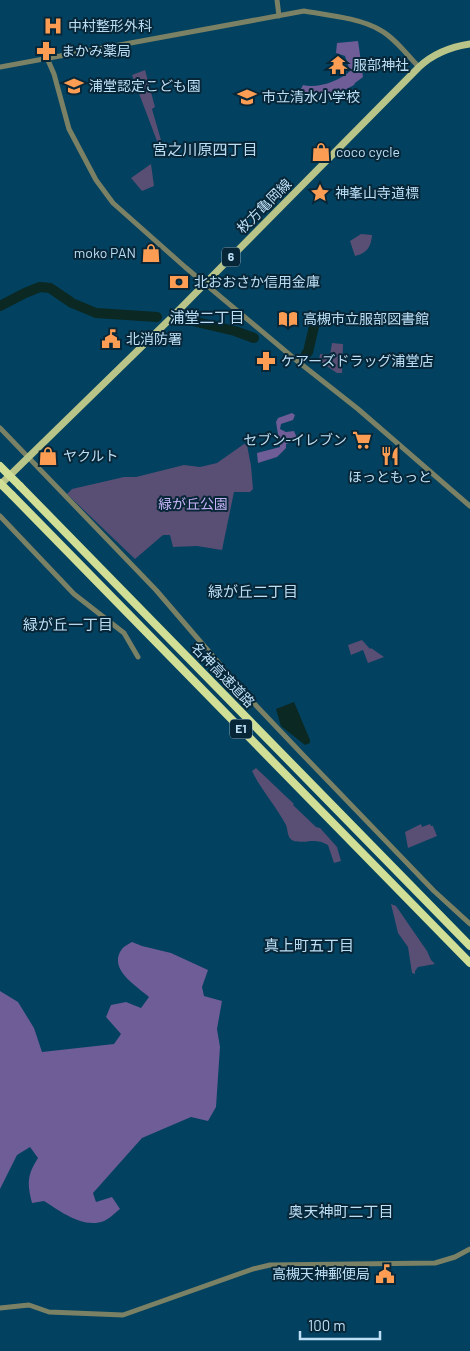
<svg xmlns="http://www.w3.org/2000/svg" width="470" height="1351" viewBox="0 0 470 1351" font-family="Barlow,'Noto Sans JP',sans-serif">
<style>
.green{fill:#594e74}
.forest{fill:#6e5d97}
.water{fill:#0b2822}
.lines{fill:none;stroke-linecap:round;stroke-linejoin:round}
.river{stroke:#0b2822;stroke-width:10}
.tertiary{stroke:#7b8164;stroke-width:5}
.primary{stroke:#b9c488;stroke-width:7}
.motorway{stroke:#d1de95;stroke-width:8}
.motorway-bridge{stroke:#d1de95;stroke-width:8}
.labels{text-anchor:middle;stroke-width:4;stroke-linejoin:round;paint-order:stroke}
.shield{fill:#072637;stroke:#86a8bd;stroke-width:1}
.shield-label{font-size:12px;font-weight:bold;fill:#bddff6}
.poi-label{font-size:14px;fill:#bddff6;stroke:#072637;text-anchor:start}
.street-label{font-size:14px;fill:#bddff6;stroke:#072637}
.park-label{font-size:14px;fill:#c5b2f6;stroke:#072637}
.neighbourhood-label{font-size:15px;fill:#bddff6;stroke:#072637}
</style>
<rect width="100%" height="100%" fill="#02415f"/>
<!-- green -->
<path class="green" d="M145,70L155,107L152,109L163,147L160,149L132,75Z
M151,164L154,186L142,191L131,178Z
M361,234L372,235C371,247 367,253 355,256L350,241Z
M332,343L343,344L342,373H337L319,361L320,354L330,355Z
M244,444L247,445L251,466L253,489L250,492H234L222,550L197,546L173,547L170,535H163L135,559L67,494L72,489L124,477H136L184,465L200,467L217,463Z
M362,640L370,649L371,648L384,657L368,663L363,650L351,655L348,645Z
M256,768L294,804L293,805L316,827L320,828L337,847L341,861L334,863L328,845C313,837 308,844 294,841C287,839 288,830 286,825C276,806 261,790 252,771Z
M421,824L422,827L430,824L431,826H433L437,836L408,848L405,832Z
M391,904L396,906L427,951L431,960L435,964L418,967L415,971V974L412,973L408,947L398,933Z"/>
<!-- forest -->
<path class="forest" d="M358,41C360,53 361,65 363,77L355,83L354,85L343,91L307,96L303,95L301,89L303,85C317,89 340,81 350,71L345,56L336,53L337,43Z
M292,413L295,415L293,420L281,424L280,429L286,432L294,431L297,438L294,441L286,444V448L277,457L258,463L257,453L280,447L276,422L278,418Z
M132,942L142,946L171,953L208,970L202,987L204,996L222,1001L217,1029L220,1047L216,1107L208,1121L191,1117L142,1138L93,1193L96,1202L112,1197L120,1209C115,1213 109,1219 104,1221C83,1229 60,1211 44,1201L32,1203C27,1184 27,1175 38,1158L30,1147L17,1155L0,1189V991L18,1002L34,1028L42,1052L114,1044L121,1034L106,1017L111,1005L126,1002L141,1008L149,997C137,986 107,969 122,949C124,946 129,944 132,942Z"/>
<!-- water -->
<path class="water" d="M294,702L310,740V743L305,745L281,726L276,709Z"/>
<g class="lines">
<!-- river -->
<path class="river" d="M0,306L25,293L40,287L50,288L72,303L96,313L157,317
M184,319L235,331L254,338
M306,354L308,352L315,322L327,316"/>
<!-- tertiary -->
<path class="tertiary" d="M277,0L279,16
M47,58L54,74L69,129L96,180L113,203L185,267L296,360L358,409L470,506
M0,67L304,11C327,15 360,18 380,30C395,38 407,55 419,67
M0,428L156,590L247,696L303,755L434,891L470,924
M0,516L74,594L124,633L138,657
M0,1308L29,1305L49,1312L123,1315L253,1269L270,1265L435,1263L455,1257L470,1249"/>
<!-- primary -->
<path class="primary" d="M0,485L170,319L419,67C434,53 450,47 470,44"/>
<!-- motorway -->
<path class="motorway" d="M20,486L470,946
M12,495L470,963"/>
<!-- motorway-bridge -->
<path class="motorway-bridge" d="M0,466L20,486
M0,483L12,495"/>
</g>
<!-- icons -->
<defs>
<g id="hospital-bare" transform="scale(1.5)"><path d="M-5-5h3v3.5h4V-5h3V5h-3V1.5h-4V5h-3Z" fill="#fc9d53" stroke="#072637" stroke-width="2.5" paint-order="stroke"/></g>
<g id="pharmacy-bare" transform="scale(1.5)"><path d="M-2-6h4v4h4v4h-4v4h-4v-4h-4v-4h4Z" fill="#fc9d53" stroke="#072637" stroke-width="2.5" paint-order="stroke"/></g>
<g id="temple-bare" transform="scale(1.5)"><path d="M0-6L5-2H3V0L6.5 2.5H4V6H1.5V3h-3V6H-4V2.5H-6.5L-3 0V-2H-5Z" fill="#fc9d53" stroke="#072637" stroke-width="2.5" paint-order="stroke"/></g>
<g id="school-bare" transform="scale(1.5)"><path d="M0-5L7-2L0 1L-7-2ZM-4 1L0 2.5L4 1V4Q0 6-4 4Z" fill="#fc9d53" stroke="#072637" stroke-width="2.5" paint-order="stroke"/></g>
<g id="shop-bare" transform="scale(1.5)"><path d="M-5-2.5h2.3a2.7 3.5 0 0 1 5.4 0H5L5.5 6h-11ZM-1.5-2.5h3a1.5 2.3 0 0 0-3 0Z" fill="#fc9d53" stroke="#072637" stroke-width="2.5" paint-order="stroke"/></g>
<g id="sight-bare" transform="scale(1.5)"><path d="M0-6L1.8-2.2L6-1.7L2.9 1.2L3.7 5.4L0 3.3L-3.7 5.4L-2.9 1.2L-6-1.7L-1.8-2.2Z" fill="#fc9d53" stroke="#072637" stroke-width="2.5" paint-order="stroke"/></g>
<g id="bank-bare" transform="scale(1.5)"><path d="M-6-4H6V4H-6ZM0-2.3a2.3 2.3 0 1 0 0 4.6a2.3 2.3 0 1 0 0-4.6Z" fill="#fc9d53" stroke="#072637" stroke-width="2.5" paint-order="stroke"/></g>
<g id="library-bare" transform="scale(1.5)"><path d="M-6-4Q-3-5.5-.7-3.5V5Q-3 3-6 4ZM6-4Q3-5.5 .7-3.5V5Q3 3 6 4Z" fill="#fc9d53" stroke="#072637" stroke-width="2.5" paint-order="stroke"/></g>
<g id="civic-bare" transform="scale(1.5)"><path d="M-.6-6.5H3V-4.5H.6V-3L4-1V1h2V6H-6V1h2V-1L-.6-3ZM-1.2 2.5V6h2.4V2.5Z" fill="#fc9d53" stroke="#072637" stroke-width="2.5" paint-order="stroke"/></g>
<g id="supermarket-bare" transform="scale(1.5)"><path d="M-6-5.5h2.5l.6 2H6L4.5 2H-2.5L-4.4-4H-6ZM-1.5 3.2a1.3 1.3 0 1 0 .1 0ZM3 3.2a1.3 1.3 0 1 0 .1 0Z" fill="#fc9d53" stroke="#072637" stroke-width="2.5" paint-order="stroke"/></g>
<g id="restaurant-bare" transform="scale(1.5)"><path d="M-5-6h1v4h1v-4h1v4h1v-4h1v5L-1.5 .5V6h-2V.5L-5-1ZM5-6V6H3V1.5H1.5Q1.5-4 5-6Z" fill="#fc9d53" stroke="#072637" stroke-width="2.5" paint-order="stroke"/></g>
</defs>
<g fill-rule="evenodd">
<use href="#hospital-bare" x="53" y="26"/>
<use href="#pharmacy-bare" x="46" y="51"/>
<use href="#temple-bare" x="338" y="65"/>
<use href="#school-bare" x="74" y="86"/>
<use href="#school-bare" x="247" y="97"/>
<use href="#shop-bare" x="321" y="152"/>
<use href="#sight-bare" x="320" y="193"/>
<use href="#shop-bare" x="151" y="253"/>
<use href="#bank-bare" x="179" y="282"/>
<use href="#library-bare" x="288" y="319"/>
<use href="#civic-bare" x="111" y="339"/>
<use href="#pharmacy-bare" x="266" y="361"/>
<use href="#supermarket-bare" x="362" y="440"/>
<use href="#shop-bare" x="48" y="456"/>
<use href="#restaurant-bare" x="390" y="456"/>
<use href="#civic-bare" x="385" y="1274"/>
</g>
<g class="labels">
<!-- shield labels -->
<g class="shield">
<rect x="222" y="247.5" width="18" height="19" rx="4"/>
<rect x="230" y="719.5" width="22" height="19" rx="4"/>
</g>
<g class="shield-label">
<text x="231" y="261">6</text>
<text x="241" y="733">E1</text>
</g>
<!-- poi labels -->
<g class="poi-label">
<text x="68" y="31">中村整形外科</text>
<text x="61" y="56">まかみ薬局</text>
<text x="353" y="70">服部神社</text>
<text x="89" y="91">浦堂認定こども園</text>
<text x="262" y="102">市立清水小学校</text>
<text x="336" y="157">coco cycle</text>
<text x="335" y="198">神峯山寺道標</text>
<text x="136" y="258" text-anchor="end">moko PAN</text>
<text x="194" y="287">北おおさか信用金庫</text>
<text x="303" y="324">高槻市立服部図書館</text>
<text x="126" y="344">北消防署</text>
<text x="281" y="366">ケアーズドラッグ浦堂店</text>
<text x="347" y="445" text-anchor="end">セブン-イレブン</text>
<text x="63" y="461">ヤクルト</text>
<text x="390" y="482" text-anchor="middle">ほっともっと</text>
<text x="370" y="1279" text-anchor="end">高槻天神郵便局</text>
</g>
<!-- street labels -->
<g class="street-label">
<text transform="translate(264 206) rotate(-45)" y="5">枚方亀岡線</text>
<text transform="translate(223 675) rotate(46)" y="5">名神高速道路</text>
</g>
<!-- park labels -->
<g class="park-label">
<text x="193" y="509">緑が丘公園</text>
</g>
<!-- neighbourhood labels -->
<g class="neighbourhood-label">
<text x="205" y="155">宮之川原四丁目</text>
<text x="207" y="323">浦堂二丁目</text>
<text x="253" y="597">緑が丘二丁目</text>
<text x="68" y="630">緑が丘一丁目</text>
<text x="309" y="951">真上町五丁目</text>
<text x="341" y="1217">奥天神町二丁目</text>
</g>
</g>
<!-- scale -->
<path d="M300 1331v8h80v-8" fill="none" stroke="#bddff6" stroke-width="2.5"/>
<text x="308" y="1331" font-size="15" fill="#bddff6" stroke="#072637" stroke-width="4" paint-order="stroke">100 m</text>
</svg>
